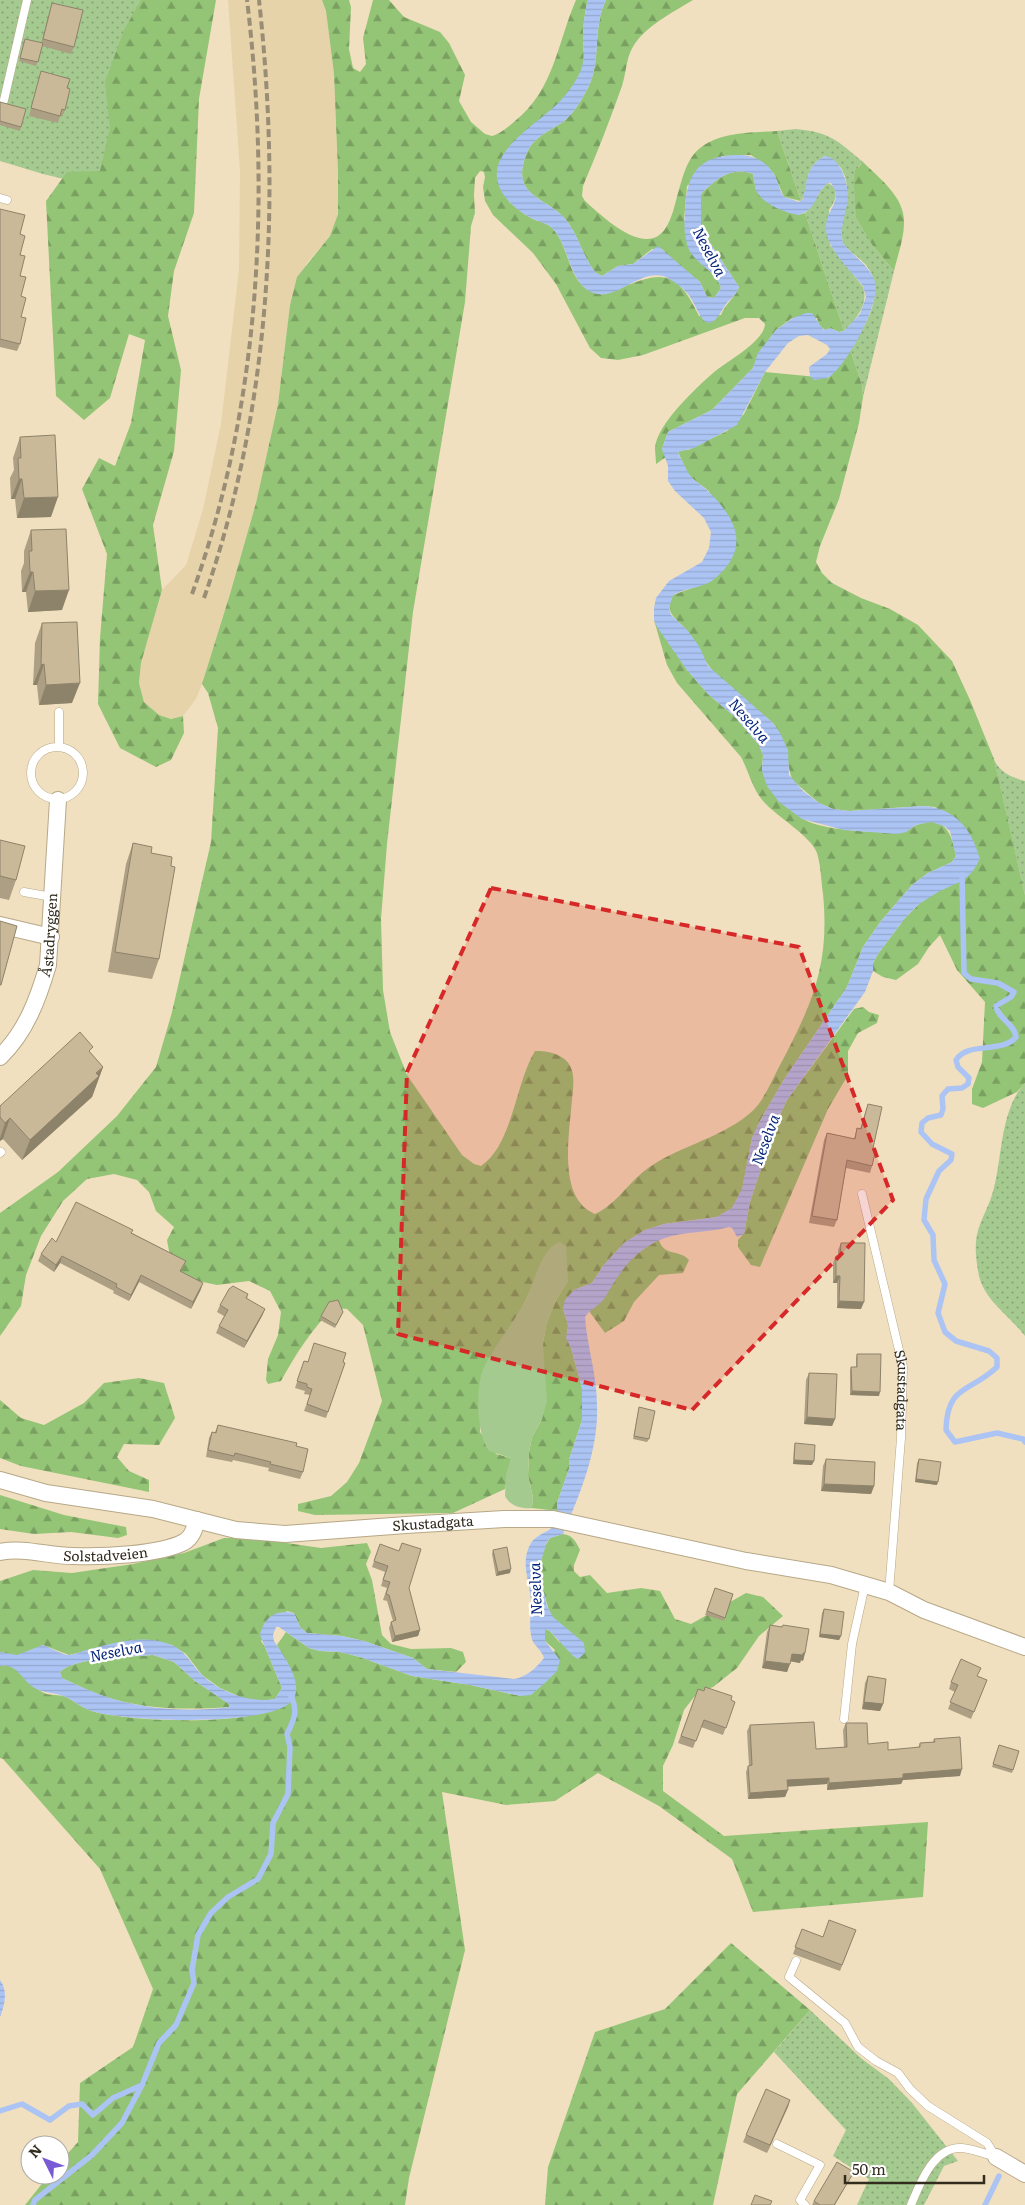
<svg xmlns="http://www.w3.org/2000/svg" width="1025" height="2205" viewBox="0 0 1025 2205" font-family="Literata,serif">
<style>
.built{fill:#e7d3aa}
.grass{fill:url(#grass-dots)}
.forest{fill:url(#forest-firs)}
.park{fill:#a5ca90}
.water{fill:url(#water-rules);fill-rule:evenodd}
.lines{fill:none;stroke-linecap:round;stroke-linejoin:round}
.stream{stroke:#acc4f3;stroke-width:5.5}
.service-casing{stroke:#b7a887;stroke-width:9}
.minor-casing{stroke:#b7a887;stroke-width:18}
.service{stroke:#fff;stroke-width:8}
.minor{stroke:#fff;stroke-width:16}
.rail{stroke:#998d76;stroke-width:4;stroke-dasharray:8 4;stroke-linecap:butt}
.wall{fill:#ad9f83}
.shaded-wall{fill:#8d826a}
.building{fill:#c9b998;stroke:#8d826a}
.marked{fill:#d62828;fill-opacity:0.2;stroke:#d62828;stroke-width:4;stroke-dasharray:10 6;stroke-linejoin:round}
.labels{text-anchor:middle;stroke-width:5;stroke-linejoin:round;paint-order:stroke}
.street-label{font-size:14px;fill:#322c1f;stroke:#fff}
.water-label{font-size:15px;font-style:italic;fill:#06267c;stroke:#fff}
</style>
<defs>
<pattern id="grass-dots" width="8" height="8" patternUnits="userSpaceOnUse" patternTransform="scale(1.25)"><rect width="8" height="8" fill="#a5ca90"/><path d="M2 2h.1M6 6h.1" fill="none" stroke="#87a475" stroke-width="1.8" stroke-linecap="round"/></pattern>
<pattern id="forest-firs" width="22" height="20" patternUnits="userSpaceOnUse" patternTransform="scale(1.25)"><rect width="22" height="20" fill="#94c576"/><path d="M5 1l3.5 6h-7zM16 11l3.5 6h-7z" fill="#79a060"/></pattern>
<pattern id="water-rules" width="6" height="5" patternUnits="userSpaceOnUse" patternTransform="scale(1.25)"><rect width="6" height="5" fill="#acc4f3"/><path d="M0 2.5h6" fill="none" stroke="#94a9d0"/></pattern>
</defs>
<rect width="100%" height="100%" fill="#f1e0bf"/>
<!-- built -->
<path class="built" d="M228,0H322L326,11L334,74L338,173V214L330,236L307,263L290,305L278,404L256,503L230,594L202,684L196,699L183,716L171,719L159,715L144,702L139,683L141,663L162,590L186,565L203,509L221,424L239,269L240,171Z"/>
<!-- grass -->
<path class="grass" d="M0,0H196L98,187L43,174L0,161Z
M796,129C830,132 838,141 863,162L858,167L873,246L894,271L863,397L862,385L850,349C866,326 887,291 866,265C859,257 849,252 843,243C837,218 856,193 841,168C838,163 830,159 825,156C800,169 812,187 801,201L777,131Z
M828,183C840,188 836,201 829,210L830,245L863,287C869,304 856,320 844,331L805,213C815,205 818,190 828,183Z
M994,760C1001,773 1011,777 1025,781V895Z
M1025,1083V1336C1010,1316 985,1301 979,1276C977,1266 975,1253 976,1242C977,1225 987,1211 992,1195C1003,1160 999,1111 1025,1083Z
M810,2010L862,2059L889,2079L912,2103L958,2161L944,2166L924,2205H857L869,2179L833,2156L846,2130L774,2052Z"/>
<!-- forest -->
<path class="forest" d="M141,0H216L199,99L194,213L174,271L168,316L181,370L174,451L153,525L162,590L141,663L139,683L144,702L159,715L171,719L183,716L184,733L171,760L156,767L120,748L98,704L100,638L107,554L82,489L99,458L115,466L131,423L145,340L129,334L110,398L84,420L56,396L46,201L67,172L100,171L110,128L105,82L124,30Z
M322,0H349L351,7L349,49L353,68L360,72L366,64L363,38L373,0H389L404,17L440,32L449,43L465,75L459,101L471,122L485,134L492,136C500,134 508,127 515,121C554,90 557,44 576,0H588C585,11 583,27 583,38C583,48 585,56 583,65C574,102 529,124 506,151L509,202C517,208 523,214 531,218C538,222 546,222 552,228C572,248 566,287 599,294C605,295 614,290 621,288C664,269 678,272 699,316L721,315C725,304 737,295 739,287L701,229V194C716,179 731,166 753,174L756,190L798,215L805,213L844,331L839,332L830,328L825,330L819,325L817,318H792L776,330L759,353L753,368L712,410L668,432L662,449L666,457L656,464C656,459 655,453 655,448C657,424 695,389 713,373C726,362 764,342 765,324L759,318H745L643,355L618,360L601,358L590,348L556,284L533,253L493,215L485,201L483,187L485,177L484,172L480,171L475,178L474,195L475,213L471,226L465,302L413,612L387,844L381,919L383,990L390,1032L407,1075L462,1155L474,1164L481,1166C513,1144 515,1084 535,1051C547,1050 567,1055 571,1068C575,1077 573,1090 572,1099C570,1128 560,1182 582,1205C585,1209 591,1212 595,1214C615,1205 626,1186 643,1172C674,1147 718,1140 749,1114C763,1103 771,1082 779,1067C812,1005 830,965 823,894C821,880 821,866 817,853C811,836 777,817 763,801C752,788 749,772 741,757L677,683L667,665L654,620L687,670L708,694L735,717L759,745L763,755L762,771C773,784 789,809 802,818C819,831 881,833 903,832C909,831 912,827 917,825C944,814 952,833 956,856L952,862L928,873L912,885L881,921L863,947L847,987L785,1078L761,1119L752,1138L742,1190L732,1208L717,1217L664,1224L645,1230L624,1243L603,1266L592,1283L574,1290L563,1309L568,1325L567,1338L571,1348L582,1388V1420L569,1460V1469L557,1503L558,1511L532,1508L533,1497L528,1476L529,1452L532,1437L542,1419L543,1344L546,1325L556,1300L568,1281L535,1279L524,1304L481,1376L480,1432L496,1454L511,1458L505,1489L453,1513L315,1515L298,1511V1504L331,1496L347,1482L359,1463L382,1401L363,1325L347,1309L333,1308C311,1330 296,1354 281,1381L268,1384L266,1380L268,1359L278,1335L281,1312L270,1291L249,1281L217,1285L189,1279L171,1262L167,1240L174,1227L156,1211L149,1192L137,1180L114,1174L87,1179L63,1201L41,1236L26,1275L21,1306L0,1336V1213L58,1172L117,1116L156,1067L172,1012L211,842L218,728L208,693L202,684L230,594L256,503L278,404L290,305L297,277L330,236L338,214V173L334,74L326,11Z
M606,0H693C675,11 655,21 640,37C625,54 628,67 622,86C610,120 597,153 583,186L582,196L585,201C602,216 645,258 665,229C672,219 675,204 678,193C682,180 685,165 694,154C714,131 750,133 777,131L801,201L784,197L774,174L768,167L751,155L722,156L687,186L684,220L719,283L721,288L714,298L707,297L700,282L671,259L662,249H652L633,264L618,266L602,276L596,273C583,258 579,236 566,220C550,199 516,198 523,165C525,157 527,151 532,144C541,134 552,129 563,122C574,113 581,101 588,88C602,60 592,28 606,0Z
M863,162C877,176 899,193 903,213C907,231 898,254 894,271L873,246L856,217L854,183L855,171Z
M850,349L862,385L863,397L859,423L839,499L820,546L816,562L822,573L832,583L861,598L890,609L918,625L952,661L970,700L994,759L1025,895V1083L1017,1092L983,1108L972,1104V1089L982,1062L985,1002L957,970L940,935L929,947L918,964L896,980L883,977L873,971V963L878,954L905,918L919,904L980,859L935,807L923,806L849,811L833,809L819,803L792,780L780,733L773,723C753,706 724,687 709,666C701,656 697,643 689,633C679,619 662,614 673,595L711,581L726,566L709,491L689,476L678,452L680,450H688L727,431L744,414L765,372L828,378L838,367Z
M863,1007L869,1012L879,1015L877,1023L858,1033L848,1051V1075L828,1109L760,1267L751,1265L738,1247V1240L744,1233L750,1202L777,1121L787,1100L854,1009Z
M659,1240C664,1257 680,1249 689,1260L683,1273L659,1275L634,1302L624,1321L605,1333L589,1311C605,1300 607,1290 617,1275C628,1260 643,1248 659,1240Z
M139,1378L164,1383L175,1418L159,1445L124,1444L117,1457L129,1471L149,1480V1492L21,1466L0,1458V1400L21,1418L44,1425L84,1403L104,1383Z
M0,1495L64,1515L126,1527L127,1535L118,1538L71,1532L34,1534L0,1529Z
M563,1534C573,1535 576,1542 580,1550L574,1565V1571L580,1577L590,1575L607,1593L641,1588L660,1591L675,1619L691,1624L746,1593L763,1597L783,1616L759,1636L737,1668L713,1687L698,1692L684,1710L673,1745L663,1766V1791L724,1836L928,1822L923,1897L753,1912L732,1859L659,1806L598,1773L555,1801L506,1805L442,1792L465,1950L409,2178L405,2205H25L49,2175H60V2162L78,2142L80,2083L133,2047L153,1989L100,1869L3,1759L0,1758V1666C18,1661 29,1686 44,1693C50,1696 59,1694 66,1697C74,1701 81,1707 89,1710C123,1723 276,1728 295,1697L285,1660L277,1645L286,1632L309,1648L320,1651L340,1652L360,1657L412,1676L470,1685L521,1696L555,1650L545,1641V1629L550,1631L560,1643C551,1611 528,1570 550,1538Z
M224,1538H252L321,1548L367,1543L371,1552L366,1564L372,1580L382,1635L391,1644L411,1649L451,1648L463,1652L466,1662L456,1672L427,1669L413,1658L364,1641L342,1636L307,1633L300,1627L294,1613L287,1611L261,1641L265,1647L282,1688L275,1699L263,1701L245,1699L220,1688L202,1675L186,1654L172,1645L132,1640L69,1655L43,1645L17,1656L0,1652V1581L33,1570L72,1573L133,1564L184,1553Z
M153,1655L174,1662L195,1681L229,1704V1707C186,1710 142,1710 100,1695C87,1690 75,1684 62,1678L60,1672C75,1657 131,1657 153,1655Z
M731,1943L810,2010L737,2094L713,2205H545L548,2167L595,2032L665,2009Z"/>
<!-- park -->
<path class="park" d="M560,1242L566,1246L568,1281L556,1300L546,1325L543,1344L547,1401L542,1419L532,1437L529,1452L528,1476L533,1497L532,1508C522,1509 510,1506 505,1496L506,1474L511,1458L489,1451C477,1435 476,1396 481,1376C486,1355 515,1322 526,1300C533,1284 543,1245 560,1242Z"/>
<!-- water -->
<path class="water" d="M588,0H606C592,28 602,60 588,88C581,101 574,113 563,122C552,129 541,134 532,144C527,151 525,157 523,165C516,198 550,199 566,220C579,236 583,258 596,273L602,276L618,266L633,264L658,246L700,282L707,297L714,298L721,288C716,270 694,264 688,247C684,236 684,223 685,212C686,184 692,160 725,156C745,153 764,156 775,176C779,183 779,190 784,197L799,202L803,199C808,181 805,166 825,156C841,158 848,183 848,197C847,213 839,226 843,243C853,257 869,264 875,282C881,303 847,365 829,377C825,379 818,379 814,380L810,376L809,367L827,354L830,349L827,345L808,335L799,336L788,343L765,372L737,425L694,448L678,452C679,457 681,458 683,462C691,482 697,480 710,493C740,523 749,551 713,580C702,588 685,588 673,595L669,608L671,615L687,630L699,646L708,666L773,723L780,733L788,750L789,775L803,791L819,803L833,809L849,811L923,806C956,808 972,830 980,859L973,871L964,880L938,892L919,904L905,918L878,954L873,963V971L865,992L787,1100L777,1121L750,1202L744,1234L737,1237L732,1228L729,1227C708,1233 685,1231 665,1238C636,1248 620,1271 606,1296C601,1305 590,1309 585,1317C587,1346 597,1375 597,1405C599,1449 580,1494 563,1534L550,1538L547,1542L540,1564L542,1584L547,1606L553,1617L584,1643L585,1653L578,1659L573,1656L550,1631L545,1629V1641L560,1660L557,1671L546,1682L531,1695L521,1696L470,1685L412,1676L360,1657L340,1652L320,1651L309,1648L279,1627H276L273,1635L274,1641C283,1655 301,1678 295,1696C285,1729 118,1722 89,1710C81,1707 74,1701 66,1697C55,1692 44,1694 33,1687C22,1679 15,1662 0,1666V1652L17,1655L43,1645C51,1648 61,1654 68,1655C74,1655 82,1651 87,1650C114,1643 142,1634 169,1644C186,1650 190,1663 202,1675C221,1693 250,1703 275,1699L282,1688L260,1635C264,1617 276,1609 294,1613L300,1627L307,1633L342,1636L364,1641L413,1658L427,1669L514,1679C527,1677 536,1668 544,1658C542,1651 537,1648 533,1642C528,1630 531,1615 531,1603C531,1583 519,1563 531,1543C536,1535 546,1533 553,1527L558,1511L557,1503L569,1469V1460L582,1420V1388L571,1348L566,1338L568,1325L563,1309L565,1300L574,1290L592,1283L603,1266L624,1243L645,1230L664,1224L717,1217L732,1208L742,1189L752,1138L761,1119L785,1078L847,987L863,947L881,921L912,885L928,873L952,862L956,856L950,831L944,826L931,822L916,825L906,832L897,834L844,830L802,819L779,802L767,786L762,771L763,755L759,745L735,717L708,694L687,670L657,627L654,620V608L656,598L669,581L702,562L709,548L711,532L704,518L675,491L668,481V466L662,449L668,432L712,410L753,368L758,353L776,330L793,318L806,313H812C817,319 819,325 824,330L830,328L839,332L844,331L860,314L866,297L863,286C851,271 829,251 826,231C824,209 845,202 831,183H828C815,192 817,211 798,215C785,213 762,204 756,190C754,185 755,179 753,174C731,166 716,179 701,194V229L739,287C737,295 728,300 724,307C704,344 699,306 687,293C682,287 670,278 663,276C640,270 620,297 598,294C569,289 571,248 553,229C547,223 540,222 533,219C517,211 499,196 497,178C493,146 544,120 562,99C570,90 578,79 582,67C585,57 583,48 583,37C583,26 585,11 588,0ZM153,1655L174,1662L195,1681L229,1704V1707C188,1713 140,1709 101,1695C87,1690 75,1684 62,1678L60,1672C75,1657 131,1657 153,1655Z
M0,1980C8,1991 5,2004 0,2017Z"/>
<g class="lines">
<!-- stream -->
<path class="stream" d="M962,875L964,973L971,979L998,983L1014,992L1011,997L996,1006C998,1019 1015,1024 1016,1037C1002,1054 968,1041 956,1060L958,1067L969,1078L968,1084L962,1088L948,1089L942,1096L943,1109L941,1115L928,1118L922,1123L921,1132L932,1144L952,1154L951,1160L939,1171L926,1199L924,1220L933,1235L934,1260L945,1284L938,1313L945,1332L956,1341L989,1351L997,1358V1367C970,1393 947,1384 946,1430L955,1442L997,1433L1023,1439L1025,1442
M0,2111L22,2104L50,2120L69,2106L82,2104L93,2115L113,2098L142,2085
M33,2205L35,2200L92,2155L122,2123L142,2085L159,2043L176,2025L194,1983L192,1970L198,1935L211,1913L228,1897L258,1879L271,1854L273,1823L288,1794L290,1747L287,1734C294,1720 299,1710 290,1695
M985,2205L999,2176"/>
<!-- service casing -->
<g class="service-casing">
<g id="service">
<path d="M4,100L27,0"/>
<path d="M0,198L7,200"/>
<path d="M59,712V746"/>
<circle cx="57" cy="773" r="26"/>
<path d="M24,892L52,897"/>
<path d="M0,1153L1,1152"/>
<path id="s1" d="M862,1194L903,1367L901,1438L889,1592"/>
<path d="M844,1719L852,1644L865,1585"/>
<path d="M796,1961L789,1977L845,2023L858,2047L876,2061L898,2073L910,2089L928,2106L987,2143L996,2157C986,2154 973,2149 962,2148C934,2146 920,2183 911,2205"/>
<path d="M777,2144L820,2165L800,2200L805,2205"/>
</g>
</g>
<!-- minor casing -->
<g class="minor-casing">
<g id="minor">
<path d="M0,925L51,937"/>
<path id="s2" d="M0,1057C26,1032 38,999 48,965L58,800"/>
<path id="s3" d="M0,1480L46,1493L153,1509L236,1530L285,1534L406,1525L504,1519H553L746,1561L831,1575L889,1592L924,1610L1025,1647"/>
<path id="s4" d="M0,1552C25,1547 48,1556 73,1556C101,1557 160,1555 184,1542C192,1538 195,1528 197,1520"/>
<path d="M996,2157L1025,2174"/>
</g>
</g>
<!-- service -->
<use href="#service" class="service"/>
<!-- minor -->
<use href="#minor" class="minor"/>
<!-- rail -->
<path class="rail" d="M192,594C260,407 271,197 247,0
M204,598C271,408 281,199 259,0"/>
</g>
<!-- wall -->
<path class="wall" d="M52,3L74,47L71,54L42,46L36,66L19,61L25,39L41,43Z
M41,71L67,88L65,110L62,117L60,116L58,123L29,116Z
M0,102L21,127L20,131L0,125Z
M0,209L20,234L21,317L20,344L17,351L0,347Z
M20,437L51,517L17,518L15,499H11L10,478L14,470L13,458Z
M31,530L62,610L28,612L26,592H22L21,571L24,563V551Z
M42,623L72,703L39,705L37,685H33L35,643Z
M0,840L16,880L9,900L0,898Z
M133,843L151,853L159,959L152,979L108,972L126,864Z
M91,1054L103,1067L92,1097L22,1160L3,1139L0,1141V1106Z
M868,1104L873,1148L872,1166L870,1173L846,1168L837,1220L834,1227L809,1223L824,1140L827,1133L854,1139L857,1128L860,1129Z
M132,1233L186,1261L181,1271L201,1289L191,1309L139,1282L129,1301L113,1293L114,1291L60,1263L54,1272L38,1261L41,1254L56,1242Z
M841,1243L861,1309L837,1308V1283H833V1263L836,1256H838V1250Z
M248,1294L247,1299L265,1309L262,1316L244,1348L216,1333L219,1326L224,1316L217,1312L220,1305Z
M343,1312L335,1328L320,1320L321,1316Z
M857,1354L879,1396L850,1395V1370L851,1367H856V1358Z
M304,1361H307L343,1362L345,1363L326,1418L304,1411L310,1395L304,1394L305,1391L295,1388Z
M809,1373L835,1419L832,1426L804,1424L806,1380Z
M639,1407L649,1439L647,1442L633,1439Z
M218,1425L296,1446L303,1472L300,1479L268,1471L269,1468L233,1460L232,1462L206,1457L209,1438L212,1432H215Z
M795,1443L812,1465L793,1464L794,1447Z
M826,1459L874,1486L871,1494L821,1491L823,1466Z
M919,1459L937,1485L915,1482L917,1463Z
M380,1544L409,1588L420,1630L418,1636L392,1642L389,1628L391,1622L393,1621L387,1601L383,1600L387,1588L381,1586L385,1572L372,1567Z
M493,1550L510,1573L496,1576L492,1554Z
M715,1588L733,1594L724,1621L705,1615Z
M824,1609L841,1636L839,1640L819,1637L822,1613Z
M770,1625L805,1653L803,1661L801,1660L800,1663L790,1661L787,1672L762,1668L767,1632Z
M868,1676L883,1704L880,1711L862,1709L865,1683Z
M977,1676L987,1680L971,1719L948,1709L955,1692L949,1689L951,1682Z
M698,1689L735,1702L723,1735L701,1727L693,1748L678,1743Z
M846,1723L868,1744L888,1750L918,1748L920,1743L933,1742L934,1739L960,1776L903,1780L901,1784L827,1790V1784L787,1786L785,1797L748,1799L746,1772L748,1766H749L747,1731L750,1725L816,1749L844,1747L843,1730Z
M999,1745L1019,1751L1012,1773L992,1767Z
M802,1929L823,1937L856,1930L840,1971L793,1954Z
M790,2100L767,2153L743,2142L746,2135Z
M854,2172L852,2175L835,2205H812L814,2201Z"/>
<!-- shaded-wall -->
<path class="shaded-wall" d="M19,479H22L15,499H11Z
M58,497L51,517L17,518L24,498Z
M30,572H33L26,592H22Z
M69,590L62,610L28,612L35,591Z
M44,664L37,685H33L41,665Z
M80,683L72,703L39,705L46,685Z
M103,1067L92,1097L22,1160L30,1140Z
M10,1118L3,1139L0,1141V1138L5,1123Z
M62,1256L60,1263L54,1272L56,1265Z
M141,1275L139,1282L129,1301L131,1295Z
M836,1276H840L837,1283H833Z
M203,1283L201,1289L191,1309L193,1302Z
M839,1301L864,1302L861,1309L837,1308Z
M265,1309L262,1316L244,1348L247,1341Z
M852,1391L880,1392L879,1396L850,1395Z
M807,1417L835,1419L832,1426L804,1424Z
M794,1460L814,1461L812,1465L793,1464Z
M916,1479L938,1482L937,1485L915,1482Z
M824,1484L874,1486L871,1494L821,1491Z
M511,1569L510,1573L496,1576L498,1572Z
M420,1630L418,1636L392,1642L395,1636Z
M820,1634L841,1636L839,1640L819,1637Z
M803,1653H805L803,1661L801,1660L800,1663L789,1661L792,1654Z
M765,1661L790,1664L787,1672L762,1668Z
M864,1702L883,1704L880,1711L862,1709Z
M962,1769L960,1776L903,1780L901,1784L827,1790L829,1783L903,1774Z
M829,1778L827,1784L784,1787L787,1780Z
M788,1790L785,1797L748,1799L750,1793Z
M790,2100L788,2107L767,2153L770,2145Z"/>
<!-- building -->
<path class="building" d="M52,3L83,10L74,47L43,39Z
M25,39L43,43L38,62L20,58Z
M41,71L70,79L67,88L70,89L65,110L62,109L60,116L31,108Z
M0,102L26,109L21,127L0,121Z
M0,209L25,215L20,234L25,236L20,255L25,256L20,276L26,277L21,296L26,298L21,317L26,318L20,344L0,339Z
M55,435L58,497L24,498L22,479H19L18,458H21L20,437Z
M66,529L69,590L35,591L33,572H30L29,551H32L31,530Z
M77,622L80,683L46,685L44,664L41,665L42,623Z
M0,840L25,846L16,880L0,876Z
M133,843L152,847L151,853L172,857L171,866L175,867L159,959L115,952Z
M0,921L17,926L1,985H0Z
M80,1032L93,1047L89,1051L103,1067L96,1073L99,1076L30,1140L10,1118L5,1123L0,1117V1106Z
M868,1104L882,1107L873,1148L876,1149L872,1166L847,1160L837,1220L812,1216L827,1133L855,1139L857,1128L861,1129Z
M76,1202L133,1230L131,1233L186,1261L180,1271L203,1283L193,1302L141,1275L131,1295L116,1287L117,1284L62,1256L56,1265L41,1254L52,1238L56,1242Z
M841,1243H865L864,1302L839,1301L840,1276H836V1256H840Z
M233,1286L248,1294L246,1298L265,1309L247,1341L219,1326L228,1310L220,1305L229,1289Z
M338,1300L343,1312L336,1325L321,1316L329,1302Z
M314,1343L346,1353L343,1362L345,1363L328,1412L307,1404L312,1389L307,1387V1384L297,1381L304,1361L308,1362Z
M857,1354H881L880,1392L852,1391L851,1367H857Z
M809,1373L837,1374L835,1419L807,1417Z
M639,1407L655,1411L649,1439L634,1436Z
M218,1425L297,1443L296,1446L308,1449L303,1472L270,1464L271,1462L235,1453L234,1456L208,1450L212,1432L216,1433Z
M795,1443L815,1445L814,1461L794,1460Z
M826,1459L875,1462L874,1486L824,1484Z
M919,1459L941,1462L938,1482L916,1479Z
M402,1543L421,1549L409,1588L420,1630L395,1636L391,1622L396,1620L389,1595L386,1594L390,1582L383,1580L388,1566L374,1561L380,1544L399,1551Z
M507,1547L511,1569L498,1572L493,1550Z
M715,1588L733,1594L725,1618L707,1611Z
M824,1609L844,1612L841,1636L820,1634Z
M770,1625L782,1627L783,1625L809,1629L805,1653H803V1655L792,1654L790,1664L765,1661Z
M961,1659L981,1668L977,1676L987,1680L974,1712L950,1702L958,1685L951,1682Z
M868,1676L886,1679L883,1704L864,1702Z
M705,1687L732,1696L731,1700L735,1702L726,1728L704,1720L696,1741L681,1736L698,1689L704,1691Z
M814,1722L816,1749L847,1747L846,1723H867L868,1744L888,1742V1750L920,1747V1743L935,1742L934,1739L960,1737L962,1769L903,1774V1778L829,1783V1778L787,1780L788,1790L750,1793L748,1766L752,1765L750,1725Z
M999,1745L1019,1751L1013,1770L993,1764Z
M829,1920L856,1930L842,1965L795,1947L802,1929L823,1937Z
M766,2089L790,2100L770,2145L746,2135Z
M837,2162L854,2172L834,2205H820L814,2201Z
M755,2195L772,2201L770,2205H751Z"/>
<!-- marked area -->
<path class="marked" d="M491,888L799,947L893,1200L692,1410L398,1334L407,1072Z"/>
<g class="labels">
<!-- street labels -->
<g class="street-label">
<text dy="5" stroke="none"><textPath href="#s2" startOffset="135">Åstadryggen</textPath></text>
<text dy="5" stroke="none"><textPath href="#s1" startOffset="201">Skustadgata</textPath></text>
<text dy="5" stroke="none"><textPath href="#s3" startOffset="439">Skustadgata</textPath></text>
<text dy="5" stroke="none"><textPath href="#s4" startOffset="106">Solstadveien</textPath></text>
</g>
<!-- water labels -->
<g class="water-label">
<text transform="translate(709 252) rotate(62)" y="5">Neselva</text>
<text transform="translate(749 721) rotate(49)" y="5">Neselva</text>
<text transform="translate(766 1140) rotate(-69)" y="5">Neselva</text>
<text transform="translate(536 1589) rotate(-92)" y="5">Neselva</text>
<text transform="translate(116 1652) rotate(-11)" y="5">Neselva</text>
</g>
</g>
<!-- north arrow -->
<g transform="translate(45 2160) rotate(312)"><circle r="24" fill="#ffffff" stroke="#adaba5"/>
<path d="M0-4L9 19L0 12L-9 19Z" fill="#775ad4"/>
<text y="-8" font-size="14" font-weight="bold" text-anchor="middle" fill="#322c1f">N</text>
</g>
<!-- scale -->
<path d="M845 2175v8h139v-8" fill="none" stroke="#322c1f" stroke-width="2.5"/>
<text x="852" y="2175" font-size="15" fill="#322c1f" stroke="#ffffff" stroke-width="4" paint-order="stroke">50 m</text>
</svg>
